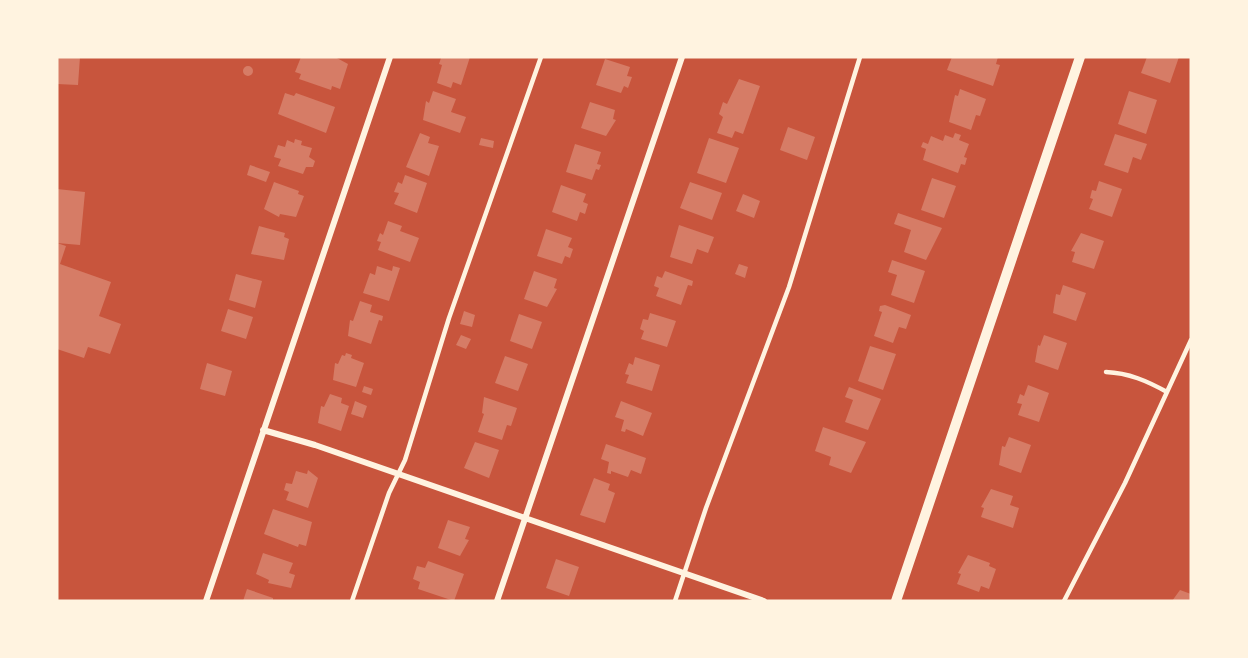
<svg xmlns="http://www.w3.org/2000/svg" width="1248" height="658" viewBox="0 0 1248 658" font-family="'Source Sans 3',sans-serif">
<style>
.building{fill:#d67c66}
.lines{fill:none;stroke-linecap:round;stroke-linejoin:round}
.service{stroke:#fff3e0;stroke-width:4.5}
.minor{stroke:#fff3e0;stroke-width:6}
.tertiary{stroke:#fff3e0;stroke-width:10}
</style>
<rect width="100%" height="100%" fill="#c8553d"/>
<!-- building -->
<path class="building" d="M57,57H80L78,85L57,84Z
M301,57H335L348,64L340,89L332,86L331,90L299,79L301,74L295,72Z
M445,57H470L461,85L453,82L451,88L437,83L442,65L439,64L441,58Z
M952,57H998L996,64L1000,65L993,86L947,70Z
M1147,57H1179L1170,83L1141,73Z
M605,59L630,67L627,76L632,77L628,88L624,86L621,93L596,85Z
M243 71a5 5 0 1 1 10 0a5 5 0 1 1-10 0Z
M739,79L760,86L743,134L735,131L732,138L717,133L723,117L719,114L723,102L727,104Z
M960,89L986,99L980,116L976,115L971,130L949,122L955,95L958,96Z
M433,91L456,99L451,112L466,117L460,133L423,120L426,101L429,103Z
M1129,91L1157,100L1146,134L1118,124Z
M285,93L294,96L296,93L335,107L326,133L278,114Z
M590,102L615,110L613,119L616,120L606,136L581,128Z
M788,127L815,137L807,160L780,150Z
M420,133L430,137L428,143L439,146L429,176L406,167Z
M955,133L961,135L959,140L969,144L964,157L967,158L965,165L961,164L958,173L923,160L926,149L921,147L923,142L928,144L931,136L943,141L945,135L953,138Z
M1115,134L1147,144L1141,160L1133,157L1128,173L1104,165Z
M481,138L494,141L493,148L479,145Z
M709,138L739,148L726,183L697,173Z
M295,139L302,141L301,145L312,148L309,157L315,161L313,167H306L303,174L278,166L281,159L274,157L278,145L285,147L287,140L294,143Z
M575,144L601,152L597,164L601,165L599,170L596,169L592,180L566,172Z
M250,165L270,172L266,182L247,175Z
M405,175L427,183L417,213L394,204L399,193L394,192L398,182L402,184Z
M932,178L956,186L944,218L921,210Z
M1099,181L1122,189L1112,217L1089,209L1093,199L1090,198L1092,190L1096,191Z
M274,182L299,191L298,194L304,196L296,217L280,214L279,217L264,209Z
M690,182L722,193L712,220L680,208Z
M561,185L586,194L583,202L588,204L585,214L580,212L577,221L552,212Z
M57,189L85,192L80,245L57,243Z
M743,194L760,201L754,218L736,211Z
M898,213L942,228L926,260L904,252L911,230L894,224Z
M388,221L402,226L400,231L419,238L410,262L378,250L381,242L377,241L380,233L383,235Z
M679,225L714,237L708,253L697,249L692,264L670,257Z
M259,226L285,233L284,237L289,239L284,260L251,254Z
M546,229L572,238L568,247L573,249L570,258L565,256L562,264L537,256Z
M1081,233L1104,241L1094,269L1072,262L1075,252L1071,251Z
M57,243L66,246L60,264L111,282L99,316L121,324L110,354L88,347L84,358L57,349Z
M892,260L925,271L914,303L891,295L897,275L888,272Z
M739,264L748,267L745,278L735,274Z
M377,266L392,271L393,266L400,268L389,301L363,293L370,273L375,275Z
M534,271L557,279L554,288L557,289L547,307L524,299Z
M665,271L693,281L692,286L688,285L681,305L656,296L659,288L654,286L657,276L662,278Z
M236,274L262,281L255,308L229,300Z
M1063,285L1086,293L1076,321L1053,313L1056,294L1060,295Z
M360,301L372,305L370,312L383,316L382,321L379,320L371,344L348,336L350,320L353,321Z
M885,305L911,315L906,329L899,327L893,343L874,336L882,312L879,311L880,306Z
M228,309L253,317L246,339L221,331Z
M464,311L475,315L472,327L460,324Z
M650,313L676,321L667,347L641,339L644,331L640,329L643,319L648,320Z
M519,314L542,322L532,349L510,341Z
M461,335L471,339L466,349L456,345Z
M1044,335L1067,343L1058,370L1035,362L1038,345L1040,346Z
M870,346L896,354L883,390L858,381Z
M346,353L352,355L351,358L364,363L356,387L333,380L335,363L338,364L342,355L345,356Z
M505,356L528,364L518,391L495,383Z
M635,357L660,365L652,391L626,383L629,375L625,374L629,363L633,365Z
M207,363L232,371L225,396L200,389Z
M1028,385L1049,393L1039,422L1018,415L1022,404L1017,403L1020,394L1024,396Z
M364,386L373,389L371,395L362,392Z
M849,387L881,399L868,430L845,422L853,400L845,397Z
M330,394L342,398L341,403L349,406L341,431L318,423L321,406L324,407Z
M484,397L517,408L511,426L507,425L502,440L478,432L484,414L482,413Z
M355,401L367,406L363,418L351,414Z
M621,401L652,413L643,436L626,429L625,432L621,431L624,420L615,417Z
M823,427L866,442L851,473L829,465L831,457L815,451Z
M1009,437L1031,445L1021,473L999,465L1002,446L1005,447Z
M475,442L499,450L489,478L464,468Z
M606,444L646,458L641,474L631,470L628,477L611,471V474L607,473L609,462L601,459Z
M308,470L318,478L308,508L286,500L289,492L284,490L286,483L292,484L296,471L307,474Z
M594,478L610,484L608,490L615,493L605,523L580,515Z
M991,489L1013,496L1010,505L1019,508L1013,528L981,517L984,508L981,507Z
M273,509L312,522L306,546L299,544L298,547L264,534Z
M448,520L470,527L465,539L469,540L460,556L438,548Z
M263,553L293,563L289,573L295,575L291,588L268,583L269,580L256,574Z
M968,555L990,563L989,566L996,569L989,589L981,586L979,592L957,584L961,574L958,573Z
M556,559L579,567L569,596L546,588Z
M428,561L464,574L454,601L418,589L420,582L413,579L417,566L425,568Z
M247,589L273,598V601H243Z
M1180,590L1191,594V601H1172Z"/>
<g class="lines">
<!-- service -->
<path class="service" d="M1106,372C1129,373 1147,381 1167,392
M352,601L389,493L405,460L449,318L541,57
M675,601L706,508L789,287L860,57
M1064,601L1125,483L1191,340"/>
<!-- minor -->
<path class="minor" d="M263,430L315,445L764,601
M206,601L390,57
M497,601L682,57"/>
<!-- tertiary -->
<path class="tertiary" d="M896,601L1080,57"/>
</g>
<!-- border -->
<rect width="1248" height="658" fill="none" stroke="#fff3e0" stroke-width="117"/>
</svg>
